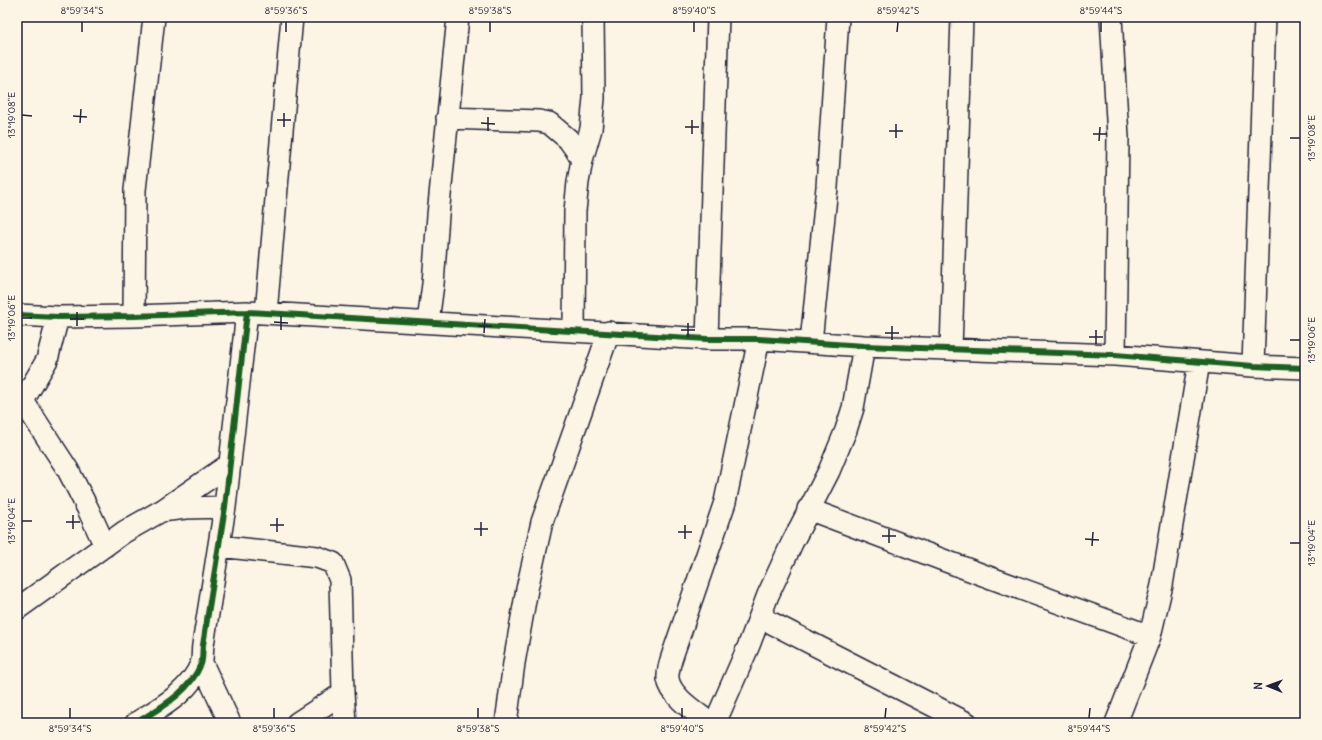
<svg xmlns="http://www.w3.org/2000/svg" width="1322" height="740" viewBox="0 0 1322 740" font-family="Delius,sans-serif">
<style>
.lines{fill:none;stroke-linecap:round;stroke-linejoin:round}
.street-casing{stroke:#22223b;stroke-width:24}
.street{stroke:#fcf5e5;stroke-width:21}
.cycleway-casing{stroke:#fcf5e5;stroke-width:8}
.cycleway{stroke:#1b5e20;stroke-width:6}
.ticks{fill:none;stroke:#22223b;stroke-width:1.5}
.neatline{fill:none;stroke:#22223b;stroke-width:1.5}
.ticks-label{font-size:10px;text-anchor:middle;fill:#22223b}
</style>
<rect width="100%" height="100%" fill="#fcf5e5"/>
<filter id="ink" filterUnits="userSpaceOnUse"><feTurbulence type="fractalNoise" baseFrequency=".025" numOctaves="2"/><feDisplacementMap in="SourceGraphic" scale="8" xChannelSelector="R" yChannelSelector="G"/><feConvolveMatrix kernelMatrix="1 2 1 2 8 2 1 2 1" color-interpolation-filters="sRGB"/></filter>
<g filter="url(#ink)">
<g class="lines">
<!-- street casing -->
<g class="street-casing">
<path id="street" d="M1111,17L1118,137L1115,355
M447,118L539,121L549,123L568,139L576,150L582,160
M266,313L292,17
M17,315L58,317L134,316L247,312L707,339H759L864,346L1115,355L1253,366L1305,368
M134,316L135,190L154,17
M428,322L433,284L438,215L458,17
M574,330L575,211L578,182L582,160L591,129L594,98L593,17
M707,339L718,17
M811,342L827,187L838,17
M951,349L962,17
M1253,366L1265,17
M23,401L68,470L88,509L105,546
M17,406L23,401L47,360L58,317
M808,509L983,575L1150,636
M163,510L230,464
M219,546L317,557L333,563L340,580L343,693L345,723
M17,609L124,532L161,511L186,508L225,507
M760,617L967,723
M202,663L230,723
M136,723C161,707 189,693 201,664C203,659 202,651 203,645L225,507L247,312
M297,723L343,693
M506,723L514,663L527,589L542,522L609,332
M710,723C696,712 671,697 668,679C667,669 672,657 675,648L725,502L759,339
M715,723L749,645L768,595L792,543L829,471L846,430L853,408L864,346
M1116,723L1150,636L1162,585L1199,362"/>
</g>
<!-- street -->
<use href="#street" class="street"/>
<!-- cycleway casing -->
<g class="cycleway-casing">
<path id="cycleway" d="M17,315L58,317L134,316L247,312L707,339H759L864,346L1115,355L1253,366L1305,368
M136,723C161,707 189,693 201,664C203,659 202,651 203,645L225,507L247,312"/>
</g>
<!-- cycleway -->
<use href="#cycleway" class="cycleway"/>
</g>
</g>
<!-- ticks -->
<path class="ticks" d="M82,32V22M286,32V22M490,32V22M694,32V22M897,32L898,22M1101,32V22M22,115L32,116M73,116L87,117M277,120H291M80,123L81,109M481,123L495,124M284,127V113M685,127H699M488,131V117M889,131H903M692,134V120M1093,134H1107M896,138V124M1290,138H1300M1099,141L1100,127M22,318H32M70,319H84M274,322L288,323M77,326V312M478,326H492M281,330V316M681,330H695M484,333L485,319M885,333H899M688,337V323M1089,337H1103M892,340V326M1290,340H1300M1096,344V330M22,521H32M66,522H80M270,525H284M73,529V515M474,529H488M277,532V518M678,532H692M481,536V522M882,536H896M685,539V525M1085,539L1099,540M889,543V529M1290,543H1300M1092,546L1093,532M70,718V708M274,718V708M478,718V708M682,718V708M885,718L886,708M1089,718L1090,708"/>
<!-- margin -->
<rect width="1322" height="740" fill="none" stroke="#fcf5e5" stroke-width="44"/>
<!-- north arrow -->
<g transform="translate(1268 686) rotate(271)" stroke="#fcf5e5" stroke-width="3" paint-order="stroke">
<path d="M0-3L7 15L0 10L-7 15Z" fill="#22223b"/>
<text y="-6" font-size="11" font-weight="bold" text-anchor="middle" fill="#22223b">N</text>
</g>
<rect x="22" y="22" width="1278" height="696" class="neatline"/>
<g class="ticks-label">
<text x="82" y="14">8°59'34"S</text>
<text x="286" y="14">8°59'36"S</text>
<text x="490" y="14">8°59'38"S</text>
<text x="694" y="14">8°59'40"S</text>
<text x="898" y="14">8°59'42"S</text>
<text x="1101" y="14">8°59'44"S</text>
<text transform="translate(11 115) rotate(-90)" y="4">13°19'08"E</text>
<text transform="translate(1311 138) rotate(-90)" y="4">13°19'08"E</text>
<text transform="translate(11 318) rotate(-90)" y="4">13°19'06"E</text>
<text transform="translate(1311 340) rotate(-90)" y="4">13°19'06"E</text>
<text transform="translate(11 521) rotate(-90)" y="4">13°19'04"E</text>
<text transform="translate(1311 543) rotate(-90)" y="4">13°19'04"E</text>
<text x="70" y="732">8°59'34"S</text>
<text x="274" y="732">8°59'36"S</text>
<text x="478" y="732">8°59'38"S</text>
<text x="682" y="732">8°59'40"S</text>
<text x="885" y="732">8°59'42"S</text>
<text x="1089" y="732">8°59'44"S</text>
</g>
</svg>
